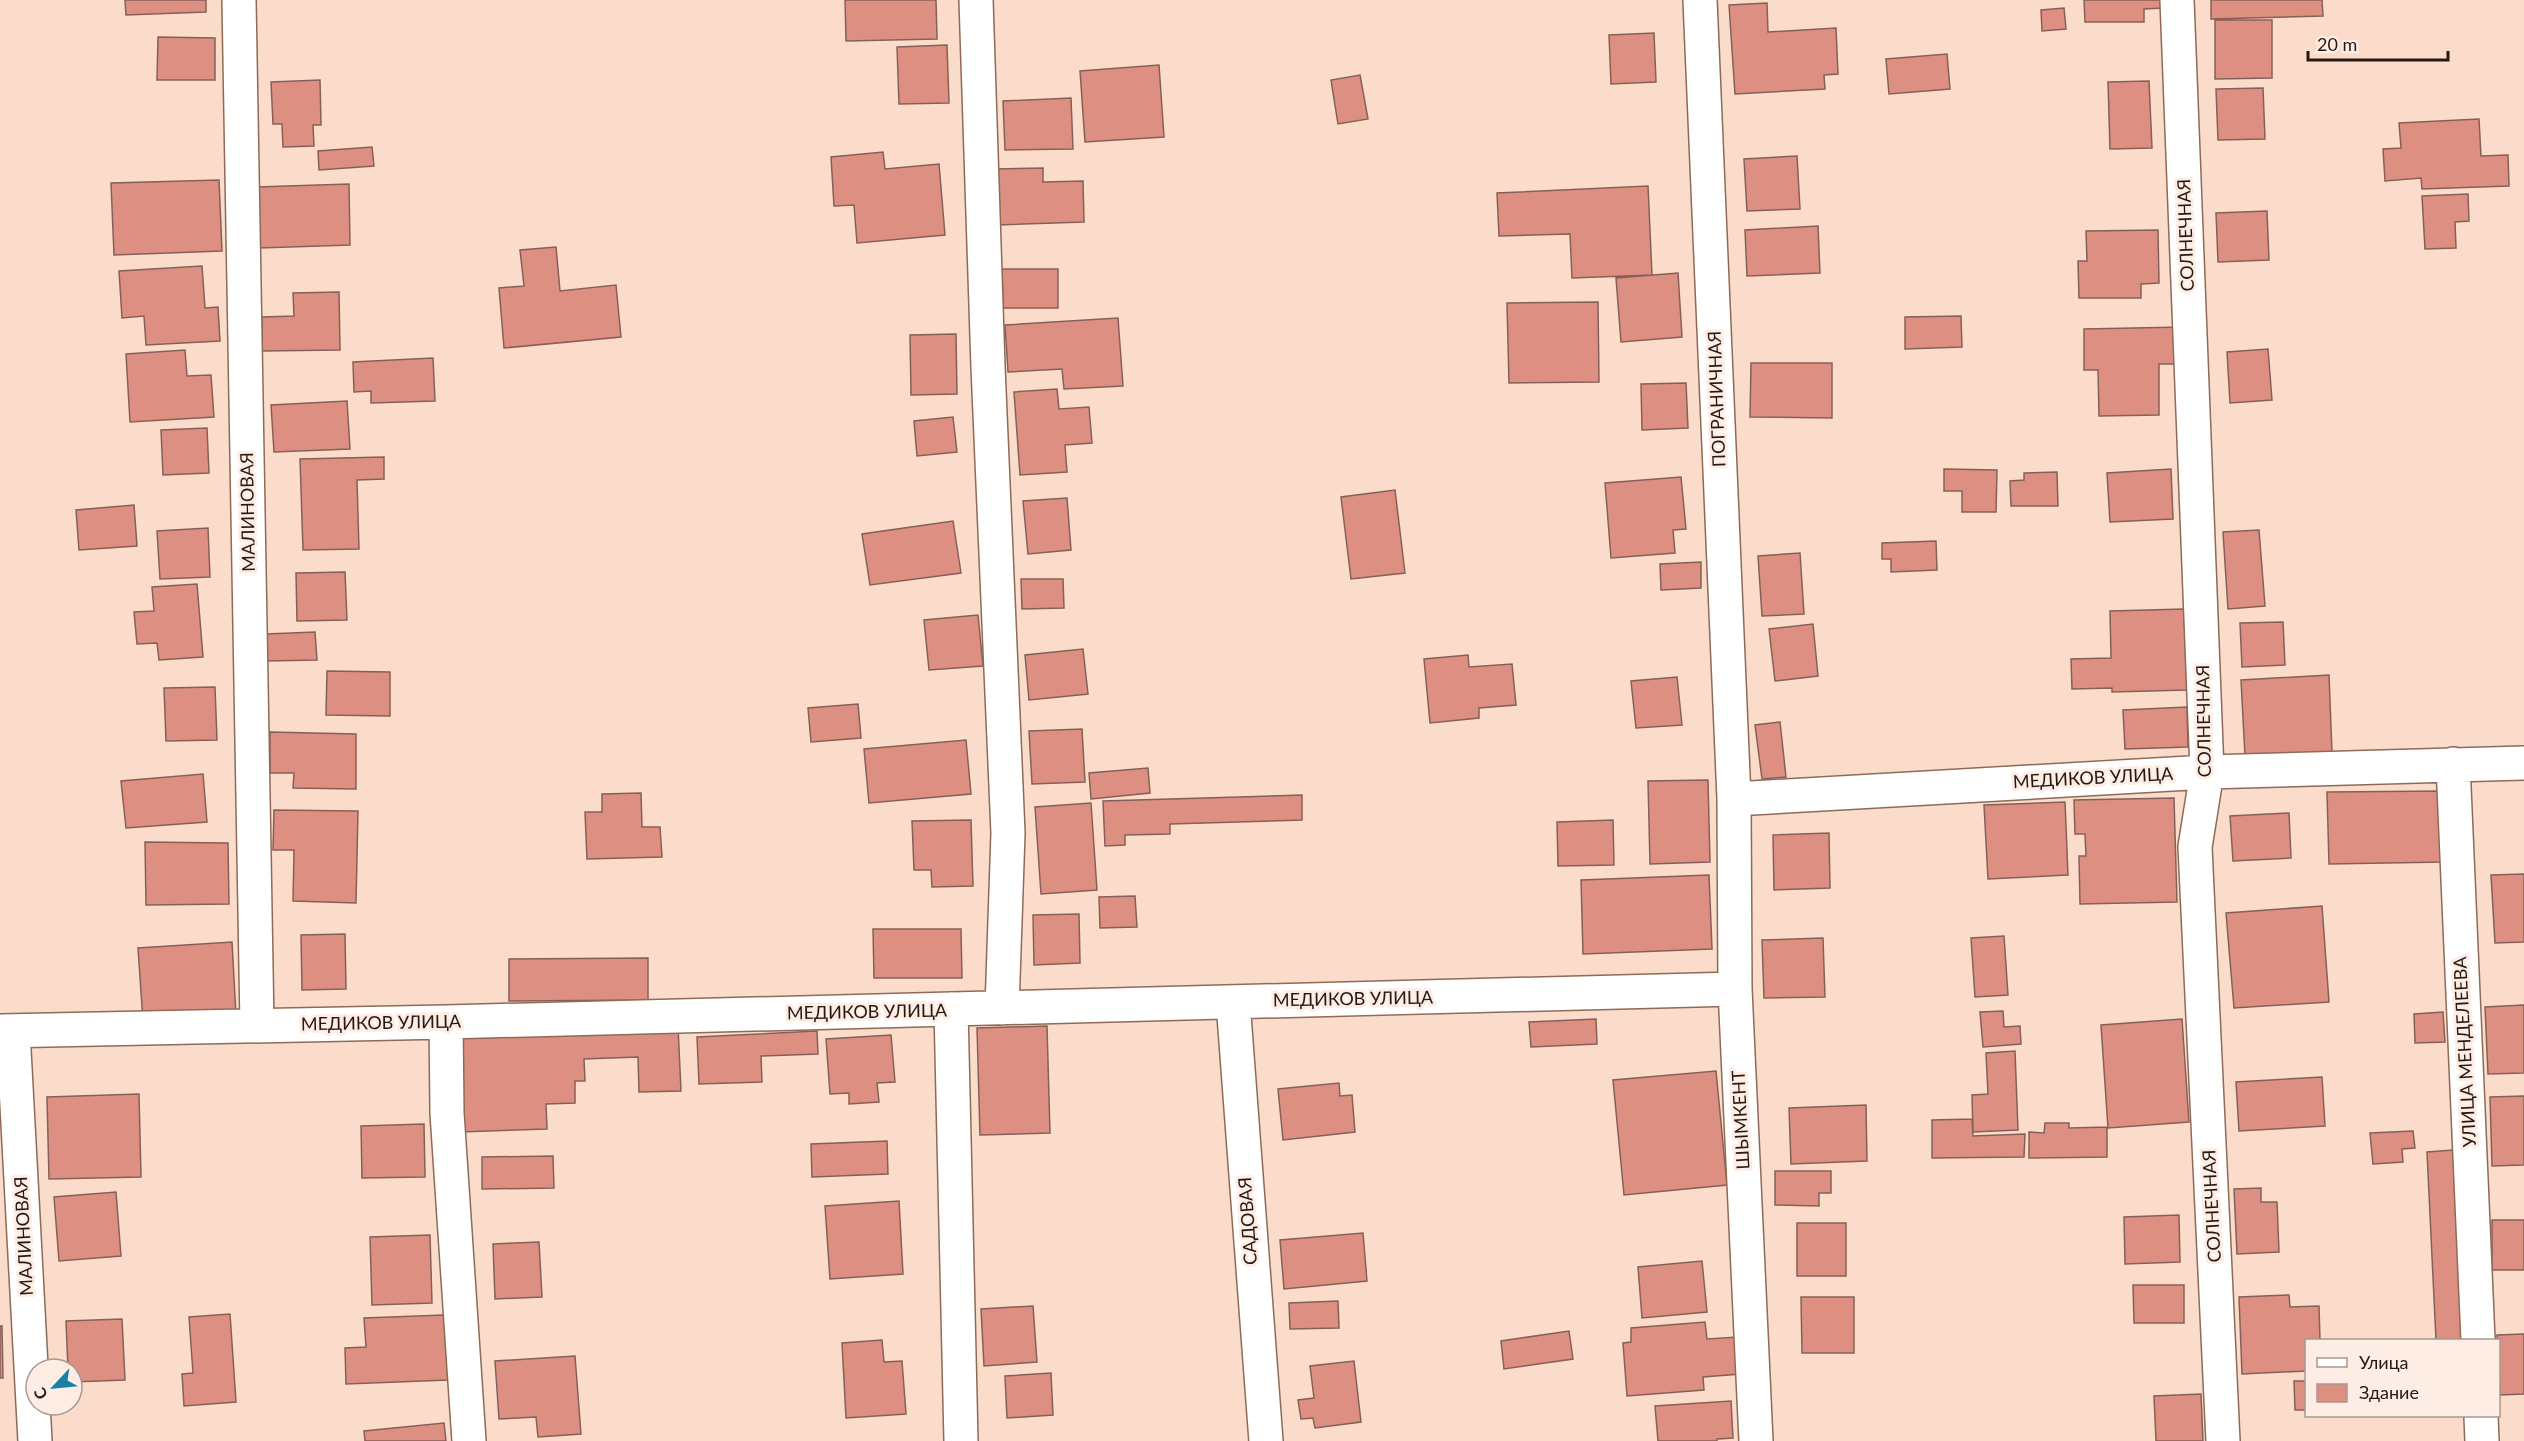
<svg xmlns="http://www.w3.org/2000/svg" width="2524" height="1441" viewBox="0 0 2524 1441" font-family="Lato,sans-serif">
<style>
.building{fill:#dd9081;stroke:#866058;stroke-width:1.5}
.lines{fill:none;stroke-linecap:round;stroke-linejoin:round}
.street-casing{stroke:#8d6b57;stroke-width:36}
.street{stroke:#fff;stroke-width:33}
.labels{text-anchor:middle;stroke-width:6;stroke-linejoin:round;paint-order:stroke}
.street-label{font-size:18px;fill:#261911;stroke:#fdede4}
</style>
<rect width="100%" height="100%" fill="#fbdcca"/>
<!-- building -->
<path class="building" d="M125,0H206V12L126,15Z
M845,0H936L937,39L846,41Z
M2084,0H2163V8L2144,9V22H2085Z
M2211,0H2322L2323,16L2211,19Z
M1767,3L1768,32L1836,28L1838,74L1824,75L1825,89L1735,94L1729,5Z
M2064,8L2066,29L2042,31L2041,10Z
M2215,20H2272V78L2215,79Z
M1654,33L1656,82L1611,84L1609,35Z
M158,37L215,38V80H157Z
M947,45L949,103L899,104L897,47Z
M1947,54L1950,89L1889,94L1886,59Z
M1159,65L1164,137L1085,142L1080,71Z
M1360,75L1368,119L1338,124L1331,80Z
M320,80L321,125H313L314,146L283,147L282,124H273L271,82Z
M2149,81L2152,148L2110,149L2108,82Z
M2263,88L2265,139L2218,140L2216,89Z
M1071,98L1073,149L1005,150L1003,101Z
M2479,119L2481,156L2508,155L2509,186L2422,189L2421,178L2385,181L2383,149L2401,148L2399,123Z
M372,147L374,166L319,170L318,151Z
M883,152L885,169L939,164L945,235L857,243L854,205L834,206L831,157Z
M1797,156L1800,209L1747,211L1744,159Z
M1043,168V182L1083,181L1084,222L998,225L996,169Z
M219,180L222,251L114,255L111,183Z
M349,184L350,245L259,248L257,187Z
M1648,186L1652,275L1572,278L1570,234L1499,236L1497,193Z
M2468,194L2469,221L2455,222L2456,248L2425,249L2422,196Z
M2267,211L2269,260L2218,262L2216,213Z
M1818,226L1820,273L1747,276L1745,230Z
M2158,230L2159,283L2141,284V298H2079L2078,261H2087L2086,231Z
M556,247L560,291L616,285L621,337L504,348L499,288L524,286L520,250Z
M202,266L205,308L218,307L220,341L146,345L144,316L122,318L119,271Z
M1002,269H1058V308H1003Z
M1678,273L1682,337L1621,342L1616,278Z
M339,292L340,350L262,351V317L294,316L293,293Z
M1598,302L1599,382L1509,383L1507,303Z
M1961,316L1962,347L1905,349V317Z
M1118,318L1123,386L1064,389L1062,369L1008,372L1005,325Z
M2183,327V364H2159V415L2099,416L2098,370H2084V329Z
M956,334L957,394L911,395L910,335Z
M2268,349L2272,400L2230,403L2227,352Z
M185,350L187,376L211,375L214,417L130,422L126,354Z
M433,358L435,401L371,403V391L354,392L353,362Z
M1751,363H1832V418L1750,417Z
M1686,383L1688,428L1642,430L1641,384Z
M1057,389L1059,409L1089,407L1092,443L1065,445L1067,472L1020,475L1014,392Z
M347,401L350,449L274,452L271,405Z
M953,417L957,452L917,456L914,421Z
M207,428L209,473L163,475L161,430Z
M384,457V479L357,480L359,549L303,550L300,459Z
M1944,469L1997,470L1996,512H1962V491H1944Z
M2171,469L2173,519L2110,522L2107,473Z
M2057,472L2058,506H2011L2010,481L2024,480V473Z
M1681,477L1686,529L1673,530L1675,553L1611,558L1605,483Z
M1395,490L1405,573L1351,579L1341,497Z
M1067,498L1071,550L1028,554L1023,501Z
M134,505L137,546L79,550L76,510Z
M953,521L961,573L870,585L862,534Z
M208,528L210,577L160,579L157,531Z
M2259,530L2265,606L2228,609L2223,532Z
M1936,541L1937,570L1891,572V559H1882V543Z
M1800,553L1804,614L1762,616L1758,556Z
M1701,562V588L1661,590L1660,564Z
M345,572L347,620L297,621L296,573Z
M1021,579H1063L1064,608L1022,609Z
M197,584L203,657L159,660L157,643L137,644L134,612L154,611L152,587Z
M2184,609L2187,690L2112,692V688L2072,689L2071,659L2111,658L2110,611Z
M978,615L983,666L929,670L924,620Z
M2283,622L2285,665L2242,667L2240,623Z
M1813,624L1818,676L1775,681L1769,629Z
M315,632L317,660L267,661L266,634Z
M1083,649L1088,694L1029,700L1025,655Z
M1468,655L1469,667L1512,664L1516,705L1479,708V718L1430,723L1424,659Z
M327,671L390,672V716L326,715Z
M2329,675L2332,753L2245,756L2241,680Z
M1677,677L1682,725L1636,728L1631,681Z
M215,687L217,740L166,741L164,688Z
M858,704L861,738L811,742L808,708Z
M2187,707L2188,747L2125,749L2123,710Z
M1780,722L1786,777L1762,779L1755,725Z
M1082,729L1085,782L1032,784L1029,731Z
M270,732L356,734V789L293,788L294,773H270Z
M966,740L971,794L869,803L864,749Z
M1148,768L1150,793L1091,799L1089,773Z
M203,774L207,822L126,828L121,781Z
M1708,780L1710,862L1650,864L1648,781Z
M2443,791L2444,862L2329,864L2327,792Z
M641,793L642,827H660L662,857L587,859L585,812H602V794Z
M1302,795V820L1170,824V834L1125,835V845L1105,846L1103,801Z
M2174,798L2177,902L2080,904L2079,856H2086L2085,834H2075L2074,800Z
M2065,802L2068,875L1988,879L1984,805Z
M1091,803L1097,890L1041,894L1035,807Z
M274,810L358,811L356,903L293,901L294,850H273Z
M2289,813L2291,858L2233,861L2230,816Z
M971,820L973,886L932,887L931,870H914L912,821Z
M1613,820L1614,865L1558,866L1557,822Z
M1829,833L1830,888L1774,890L1773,835Z
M145,842L228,843L229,904L146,905Z
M2524,874V942L2495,943L2491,875Z
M1709,875L1712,949L1583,954L1581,880Z
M1135,896L1137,927L1100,928L1099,897Z
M2322,906L2329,1002L2234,1008L2226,913Z
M1079,914L1080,963L1034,965L1033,915Z
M873,929H961L962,978H874Z
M345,934L346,989L302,990L301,935Z
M2004,936L2008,995L1975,997L1971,938Z
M1823,938L1825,997L1764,998L1762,940Z
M232,942L236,1015L143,1021L138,948Z
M648,958V1000L509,1001V959Z
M2524,1005V1073L2488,1074L2485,1007Z
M2003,1011L2004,1027L2020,1026L2021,1044L1983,1047L1980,1012Z
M2443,1012L2445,1042L2415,1043L2414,1014Z
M1596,1019L1597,1044L1531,1047L1529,1022Z
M2182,1019L2189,1122L2108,1128L2101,1025Z
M678,1026L681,1091L639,1092L638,1057L584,1059L585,1081H575V1103L546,1104L547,1129L460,1132L456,1033Z
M1047,1026L1050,1133L980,1135L977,1028Z
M817,1031L818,1054L761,1056L762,1082L699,1084L697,1037Z
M891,1035L895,1082L877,1083L879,1102L849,1104V1093L830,1094L826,1039Z
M2015,1051L2018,1130L1973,1132L1972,1095L1988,1094L1986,1053Z
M1716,1071L1727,1185L1624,1195L1613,1080Z
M2322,1077L2325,1126L2239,1131L2236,1082Z
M1339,1083L1340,1096L1352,1095L1355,1132L1283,1140L1278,1089Z
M139,1094L141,1177L49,1179L47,1097Z
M2524,1096V1165L2492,1166L2490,1097Z
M1866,1105L1867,1161L1791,1164L1789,1108Z
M1972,1119L1973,1136L2025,1134L2024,1157L1932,1158V1120Z
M2045,1123H2069V1128L2107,1127V1157L2029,1158V1132L2044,1133Z
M424,1124L425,1177L362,1178L361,1126Z
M2413,1131L2415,1148L2402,1149L2403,1162L2373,1164L2370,1133Z
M887,1141L888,1174L812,1177L811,1144Z
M2453,1150L2462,1340H2436L2427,1152Z
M553,1156L554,1188L482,1189V1157Z
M1775,1171H1831V1193H1819V1206L1775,1205Z
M2261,1188V1202H2277L2279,1252L2237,1254L2234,1189Z
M116,1192L121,1256L59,1261L54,1197Z
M899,1201L903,1274L830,1279L825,1206Z
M2179,1215L2180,1262L2125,1264L2124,1217Z
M2492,1220H2524V1270H2492Z
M1797,1223H1846V1276H1797Z
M1363,1233L1367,1281L1284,1289L1280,1240Z
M430,1235L432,1303L372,1305L370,1237Z
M539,1242L542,1297L495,1299L493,1244Z
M1702,1261L1707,1312L1642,1318L1638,1267Z
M2133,1285H2184V1323H2134Z
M2289,1295L2290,1307L2319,1306L2320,1340H2306V1371L2242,1374L2239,1297Z
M1801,1297H1854V1353H1802Z
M1338,1301L1339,1328L1290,1329L1289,1303Z
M1033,1306L1037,1362L984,1366L981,1309Z
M230,1314L236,1402L184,1406L182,1374L193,1373L189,1317Z
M444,1315L448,1380L346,1384L345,1348L366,1347L364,1318Z
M122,1319L125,1380L72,1382V1369H68L66,1321Z
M1705,1322L1707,1339L1738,1337L1741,1374L1703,1377L1704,1390L1627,1396L1623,1343L1631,1342V1328Z
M0,1326H2L3,1378H0Z
M1569,1331L1573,1359L1504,1369L1501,1341Z
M2524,1334V1394L2500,1395L2497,1335Z
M882,1340L884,1362L902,1361L906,1414L846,1418L842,1343Z
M575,1356L581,1434L538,1437L536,1417L499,1419L495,1361Z
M1354,1361L1361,1422L1315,1428L1313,1418L1301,1419L1298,1400L1314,1398L1310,1366Z
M1051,1373L1053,1415L1007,1418L1005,1376Z
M2294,1381H2306V1410H2295Z
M2201,1394L2203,1441H2156L2154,1396Z
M1731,1401L1733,1438L1717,1439V1441H1658L1655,1406Z
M444,1423L446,1441H365L364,1431Z"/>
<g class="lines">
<!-- street casing -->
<g class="street-casing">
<path id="street" d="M239,0L257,1025
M976,0L988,367L1008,833L1002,1008
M1700,0L1734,799L1735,989L1756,1441
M2177,0L2207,772L2195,847L2223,1441
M2453,764L2478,1340
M1734,799L2207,772L2524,763
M1233,1002L1266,1441
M951,1009L961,1441
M446,1022L447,1113L469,1441
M0,1031L446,1022L1735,989
M13,1031L35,1441
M2481,1416L2482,1441"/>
</g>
<!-- street -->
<use href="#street" class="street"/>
</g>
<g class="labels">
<!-- street labels -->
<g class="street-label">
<text transform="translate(2186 235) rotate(-92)" y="6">СОЛНЕЧНАЯ</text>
<text transform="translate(1717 399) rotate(-92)" y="6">ПОГРАНИЧНАЯ</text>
<text transform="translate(248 512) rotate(-91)" y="6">МАЛИНОВАЯ</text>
<text transform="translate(2204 721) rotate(-91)" y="6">СОЛНЕЧНАЯ</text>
<text transform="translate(2093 778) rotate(-3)" y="6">МЕДИКОВ УЛИЦА</text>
<text transform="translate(1353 999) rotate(-1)" y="6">МЕДИКОВ УЛИЦА</text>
<text transform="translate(867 1012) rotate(-1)" y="6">МЕДИКОВ УЛИЦА</text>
<text transform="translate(381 1023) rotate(-1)" y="6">МЕДИКОВ УЛИЦА</text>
<text transform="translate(2465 1052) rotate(-93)" y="6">УЛИЦА МЕНДЕЛЕЕВА</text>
<text transform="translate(1741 1120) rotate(-93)" y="6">ШЫМКЕНТ</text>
<text transform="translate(2212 1206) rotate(-93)" y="6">СОЛНЕЧНАЯ</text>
<text transform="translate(1248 1221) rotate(-94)" y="6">САДОВАЯ</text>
<text transform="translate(24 1236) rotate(-93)" y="6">МАЛИНОВАЯ</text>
</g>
</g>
<!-- legend -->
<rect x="2305" y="1339" width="195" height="78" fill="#fdede4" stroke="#a79890" stroke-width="1.5"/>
<rect x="2317" y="1358" width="30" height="9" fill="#ffffff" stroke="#a79890" stroke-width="1.5"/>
<text x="2359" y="1369" font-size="18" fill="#261911">Улица</text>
<rect x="2317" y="1384" width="30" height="18" fill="#dd9081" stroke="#a79890" stroke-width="1.5"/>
<text x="2359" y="1399" font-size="18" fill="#261911">Здание</text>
<!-- north arrow -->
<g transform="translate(54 1387) rotate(244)"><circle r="28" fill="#fdede4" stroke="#a79890" stroke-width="1.5"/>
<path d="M0-4.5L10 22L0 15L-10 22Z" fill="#1980aa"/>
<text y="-9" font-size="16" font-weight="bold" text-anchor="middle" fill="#261911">С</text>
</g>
<!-- scale -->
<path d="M2308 51v9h140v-9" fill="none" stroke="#261911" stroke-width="3"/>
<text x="2317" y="51" font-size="18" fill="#261911" stroke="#fdede4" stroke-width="4.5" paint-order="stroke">20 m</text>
</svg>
